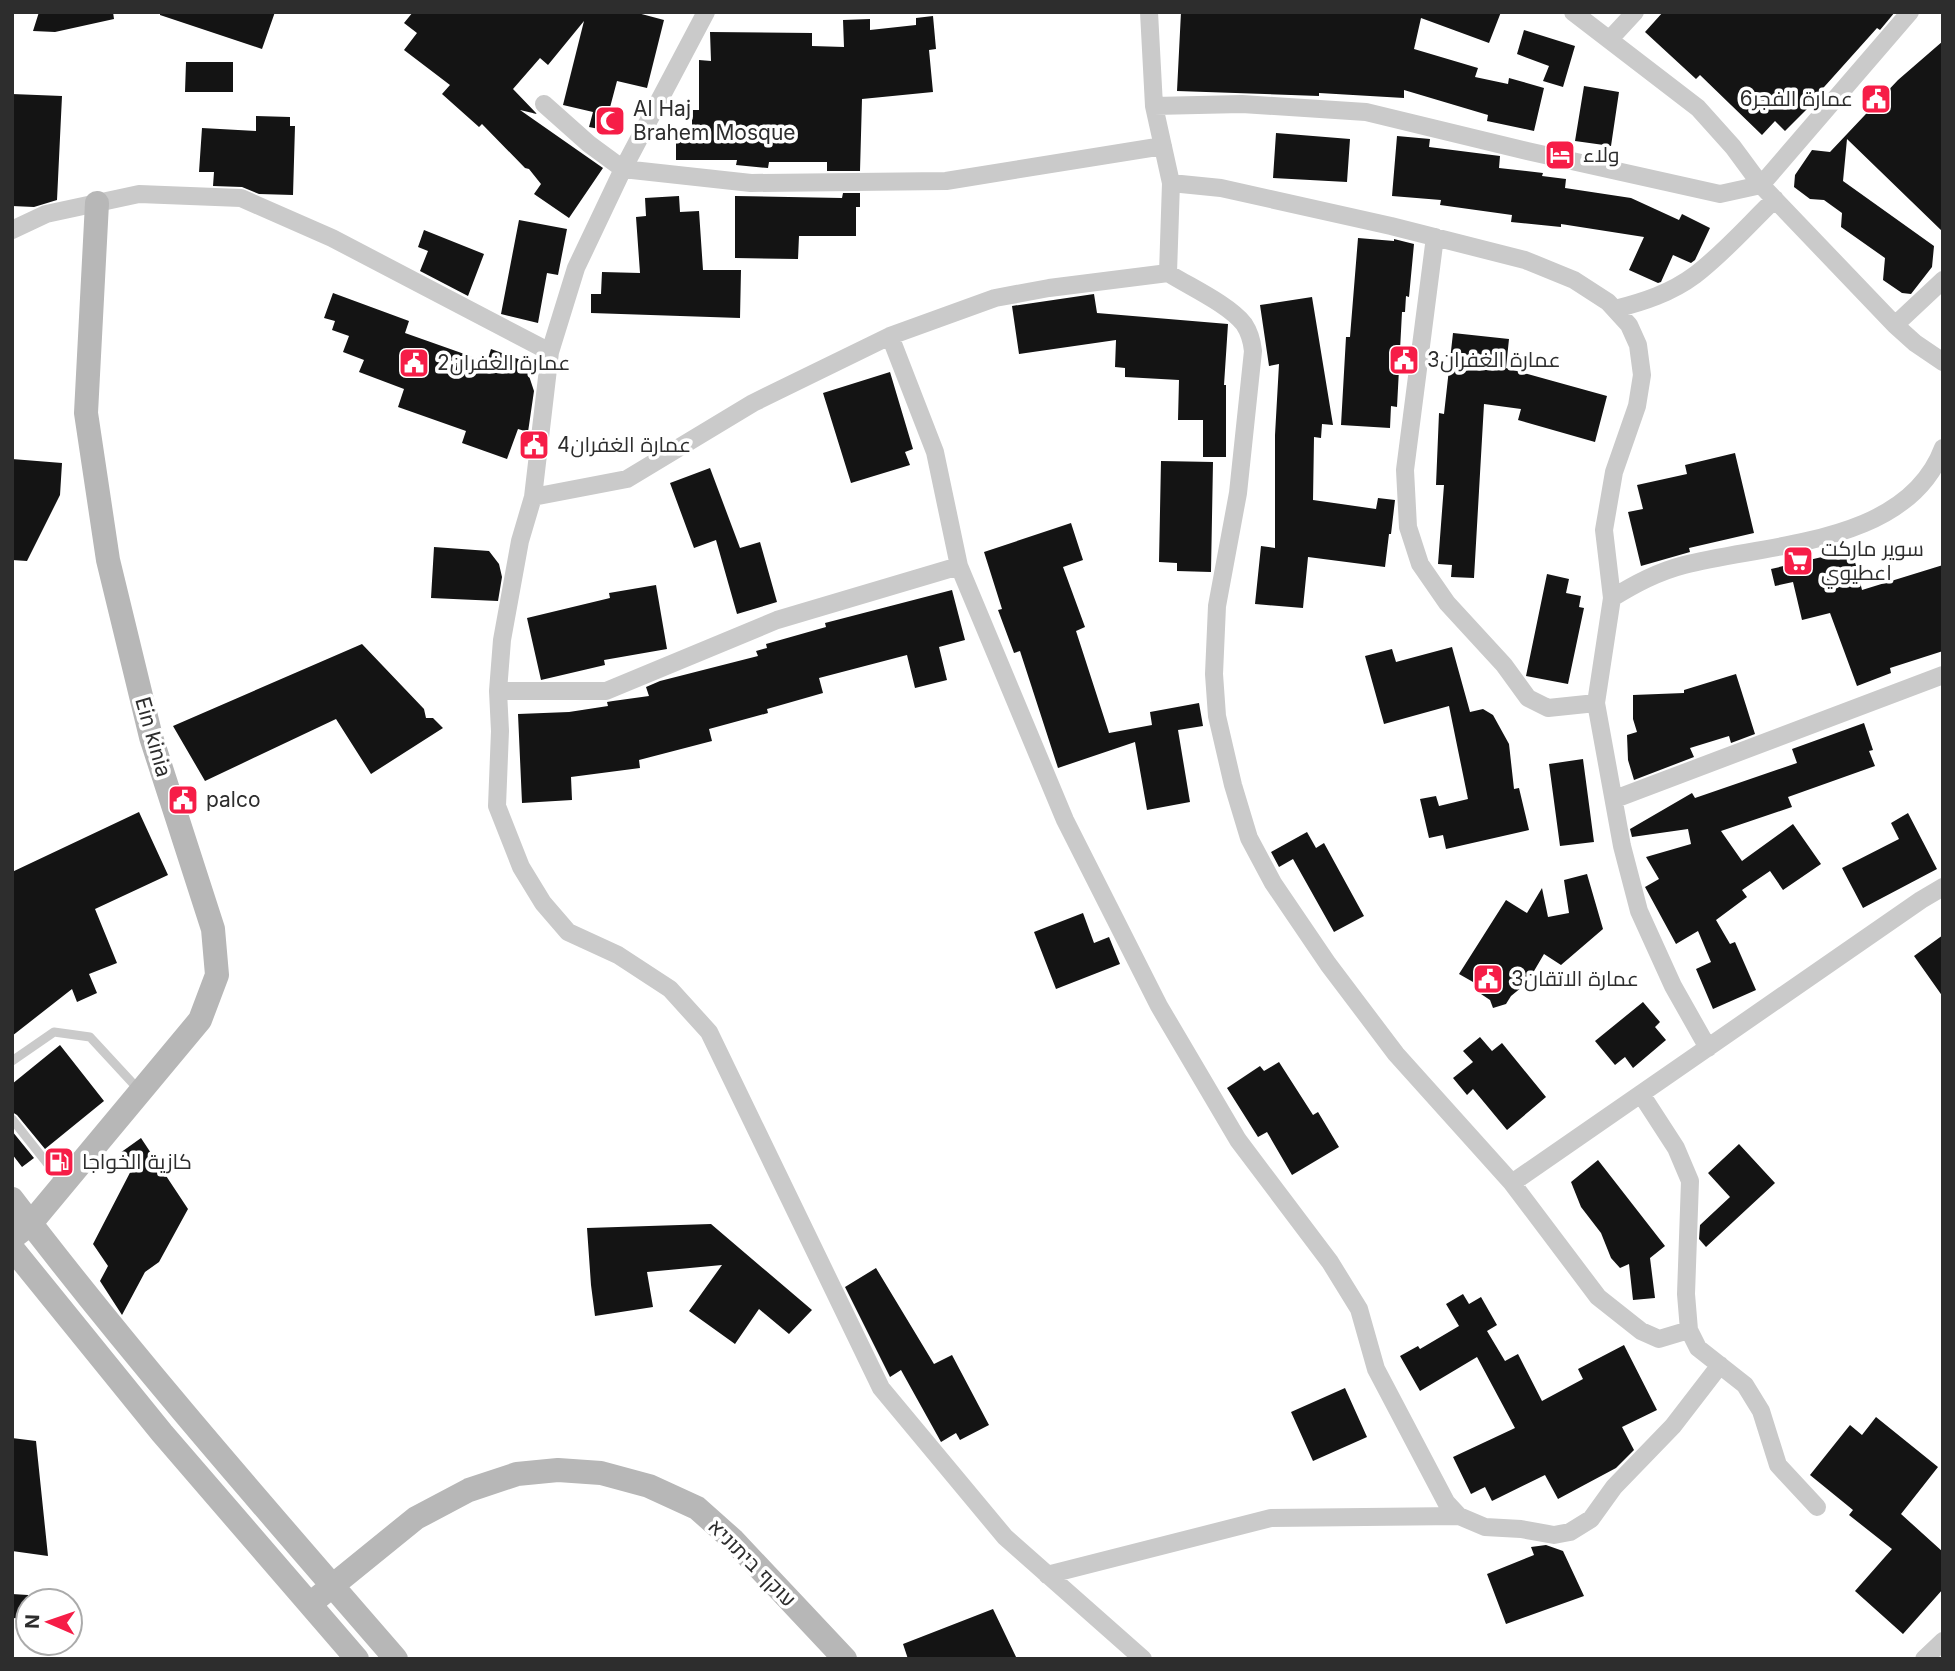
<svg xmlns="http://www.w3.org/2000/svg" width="1955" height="1671" viewBox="0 0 1955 1671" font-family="Inter,Cairo,Heebo,sans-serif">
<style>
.building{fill:#141414}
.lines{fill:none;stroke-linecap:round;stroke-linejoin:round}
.lane{stroke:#cacaca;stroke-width:9}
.street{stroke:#cacaca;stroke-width:18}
.secondary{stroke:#b7b7b7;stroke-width:24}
.labels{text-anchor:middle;stroke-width:7;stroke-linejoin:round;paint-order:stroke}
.poi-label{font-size:21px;fill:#2d2d2d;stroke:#fff;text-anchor:start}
.street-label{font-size:21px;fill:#2d2d2d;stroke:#fff}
</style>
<rect width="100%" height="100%" fill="#fff"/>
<!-- building -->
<path class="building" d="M39,12H113L114,19L55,32L33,31Z
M160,12H275L262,49L160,15Z
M413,12H634L664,20L647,88L617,81L604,130L589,127L593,112L563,105L584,21L548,65L540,58L513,89L537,114L520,110L603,168L569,218L534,194L541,184L529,169L525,168L482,124L479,127L442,94L450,85L404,50L417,33L404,23Z
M1181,12H1501L1489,43L1421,18L1414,49L1478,68L1475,77L1508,84L1509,78L1544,88L1534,131L1487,121L1488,115L1404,90V98L1319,93V96L1177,91Z
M1663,12H1895L1880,30L1877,28L1816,96L1818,98L1785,131L1775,121L1762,135L1700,75L1696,79L1645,32Z
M933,16L936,49L929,50L933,92L862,99L860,171H827V162H769L768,168L736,165L737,160H676V128H692V110H699V60L711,61L710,32L812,33V46L844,47L843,20L870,19V30L916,25V18Z
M1524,30L1575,46L1563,87L1543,81L1549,66L1517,54Z
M1943,41V232L1847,139L1843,181L1934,246L1932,267L1911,294L1902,293L1883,280L1885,258L1841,227L1842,213L1824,200L1810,199L1794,187L1795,175L1812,150L1830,152L1898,80Z
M186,62H233V92H185Z
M1584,86L1619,92L1611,146L1575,141Z
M12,94L62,96L57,200L34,207L12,206Z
M256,116L290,117V126H295L293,195L259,194L242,187L213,186L214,172H199L202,128L256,131Z
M1276,133L1350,139L1347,182L1273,178Z
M1397,136L1430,139L1429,147L1500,156L1499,168L1543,173L1542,176L1566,179L1565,188L1631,198L1679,220L1682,214L1710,228L1695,260L1691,263L1673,255L1661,282L1658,283L1629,270L1644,237L1561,224V227L1511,222L1512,215L1440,205L1441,200L1392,196Z
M843,193H860V207H856V236H799L798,259L735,258V196L842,198Z
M679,196L680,212L699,211L703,270H741L740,318L591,313V294H601L602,272L640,273L636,217L646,216L645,198Z
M519,220L567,229L558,275L547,273L538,323L501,314Z
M424,230L484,254L468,296L420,271L428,251L418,247Z
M1358,238L1394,241V239L1414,244L1409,297L1406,296L1405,312H1402L1397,407L1391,406L1390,428L1341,425L1346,337H1350Z
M333,293L409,321L405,333L487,362L491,349L524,361L534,391L528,432L518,429L507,459L462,443L466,431L398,407L404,389L359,372L364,360L343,352L349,336L332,330L335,321L324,318Z
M1094,294L1097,313L1228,324L1224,385H1226V457H1203V420H1178L1179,380L1125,377V368L1115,367L1116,340L1019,354L1012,306Z
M1312,297L1333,425L1322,424L1321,438L1314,437L1313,500L1376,509L1378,498L1395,500L1391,534H1389L1385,567L1308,557L1303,608L1255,604L1261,546L1275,548V435L1279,364L1269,366L1260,305Z
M1453,333L1509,339L1506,368L1607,396L1595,442L1518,420L1521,409L1484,404L1474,578L1451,577L1452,565L1438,564L1444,485H1436L1439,413L1444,414Z
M890,372L913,449L905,452L910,465L851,483L823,393Z
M1735,453L1754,533L1689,548L1690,552L1641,566L1628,512L1643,509L1637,485L1687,474L1685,465Z
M12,459L62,463L60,495L27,561L12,560Z
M1161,461L1213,462L1211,572L1177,571V563L1159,562Z
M710,468L740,548L760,542L777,602L737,614L716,540L694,548L670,483Z
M1071,523L1083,560L1063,567L1085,627L1076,631L1109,733L1152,725L1150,712L1199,703L1203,726L1178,730L1190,802L1147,810L1135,742L1058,768L1020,651L1014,653L998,610L1002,609L984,552Z
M434,547L489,551L499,564L502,577L498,601L431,598Z
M1852,550L1862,590L1943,565V651L1890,668L1891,673L1857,686L1830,613L1802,620L1793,582L1775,586L1771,569Z
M1547,574L1569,579L1566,593L1581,596L1579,607L1584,608L1568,684L1526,676Z
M656,585L667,649L604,660L605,665L541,680L527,618L610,598L609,593Z
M952,590L965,640L939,647L947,680L915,688L907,655L819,678L823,693L767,709L768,713L709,729L712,741L639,760L640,768L571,777L572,800L522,803L518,714L569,712L608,706L607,702L613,701L649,696L646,687L660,681L758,656L756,651L767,648L766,644L826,627L825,623Z
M362,644L424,709L426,718H433L443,728L371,774L336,719L205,781L173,726Z
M1452,647L1470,712L1483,709L1493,715L1509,744L1514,789L1519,788L1529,830L1446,849L1443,835L1429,838L1420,799L1436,796L1439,806L1468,799L1449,706L1384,724L1365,656L1392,649L1396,662Z
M1736,674L1755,734L1731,743L1729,736L1690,748L1694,757L1634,780L1628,760L1627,735L1637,732L1633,719V695L1684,693V690Z
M1864,723L1873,750L1869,751L1875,766L1788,797L1792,807L1721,831L1742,861L1793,824L1821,864L1783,890L1770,871L1742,890L1747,897L1716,920L1730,944L1735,942L1756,990L1713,1009L1696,969L1711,962L1698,931L1676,944L1645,887L1659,879L1646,857L1691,844L1688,829L1632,837L1630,829L1692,793L1695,798L1797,763L1792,749Z
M1583,759L1594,842L1560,846L1549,764Z
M139,812L168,875L95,909L117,963L89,974L97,993L77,1002L72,989L12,1036V872Z
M1908,813L1937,869L1863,908L1842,868L1899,839L1891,823Z
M1307,832L1316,848L1324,843L1364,916L1334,932L1293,859L1279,867L1271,852Z
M1587,874L1603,929L1561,965L1544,954L1527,983L1511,996L1506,1004L1493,1008L1490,1000L1475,990L1473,982L1459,974L1506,900L1527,913L1542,888L1548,917L1569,913L1564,880Z
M1083,913L1094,943L1109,937L1120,964L1056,989L1034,932Z
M1943,935V997L1914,956Z
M1643,1002L1660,1022L1655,1027L1666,1040L1633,1068L1625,1057L1615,1065L1595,1041Z
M1480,1037L1492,1051L1502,1043L1546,1097L1507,1130L1473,1089L1467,1095L1453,1078L1473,1062L1463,1051Z
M60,1045L104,1101L45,1149L17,1115L12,1112V1084Z
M1279,1062L1313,1115L1318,1112L1339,1147L1292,1175L1267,1132L1258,1137L1227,1088L1260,1066L1264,1071Z
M12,1131L34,1158L22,1167L12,1154Z
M141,1138L188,1209L159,1262L145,1272L122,1315L100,1281L108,1266L93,1244L136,1161L120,1153Z
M1739,1144L1775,1183L1706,1247L1699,1239L1700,1225L1730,1197L1708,1173Z
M1598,1160L1665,1246L1650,1258L1655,1298L1633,1300L1629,1264L1620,1268L1611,1258L1601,1233L1581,1207L1571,1182Z
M711,1224L812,1310L789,1334L759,1309L735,1344L689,1311L722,1265L647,1272L653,1307L595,1316L591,1285L587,1228Z
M876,1268L934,1364L952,1355L989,1425L960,1440L956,1433L941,1442L901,1370L890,1377L845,1287Z
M1463,1294L1469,1304L1481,1297L1497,1325L1487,1331L1505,1361L1518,1354L1542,1401L1583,1379L1578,1369L1624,1345L1657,1410L1622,1427L1634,1450L1616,1468L1558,1499L1545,1475L1492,1501L1485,1487L1471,1494L1453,1457L1515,1428L1477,1357L1420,1391L1400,1356L1418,1346L1420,1349L1459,1326L1446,1304Z
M1345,1388L1367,1437L1313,1461L1291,1412Z
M1876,1417L1938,1467L1901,1514L1943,1552V1589L1903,1634L1855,1591L1892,1549L1849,1515L1853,1510L1810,1475L1850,1425L1862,1435Z
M12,1438L36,1441L48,1556L12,1551Z
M1546,1545L1563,1551L1584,1596L1506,1624L1487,1574L1534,1555L1531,1547Z
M12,1594L28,1595V1619L12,1618Z
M993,1609L1017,1659H908L903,1644Z"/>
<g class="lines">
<!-- lane -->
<path class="lane" d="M12,1061L54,1032L90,1037L139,1090
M12,1119L62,1182"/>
<!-- street -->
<path class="street" d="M706,12L623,169L576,268L550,352L533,497L520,541L502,640L498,691L500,731L497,806L521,867L543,903L568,932L618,955L670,989L709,1032L881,1388L1005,1537L1143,1659
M1149,12L1154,106L1171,183L1168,273C1190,287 1228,304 1244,324C1250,333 1252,341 1253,351L1238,493L1217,606L1214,674L1217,716L1233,785L1249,838L1273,883L1328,964L1396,1054L1512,1183L1598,1297L1641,1331L1659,1339L1689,1330
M1573,12L1698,108L1733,147L1761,185L1895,325L1915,343L1943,362
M1610,39L1635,12
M544,104L589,144L623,169L751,183L946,181L1163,146
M1154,106L1242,104L1366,112L1527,151L1720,194L1761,185L1910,12
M1171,183L1221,188L1391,226L1525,260L1574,280L1608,302L1629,325L1638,345L1642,375L1637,406L1614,472L1604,530L1612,598L1596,703L1622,846L1639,911L1673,986L1708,1048
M12,230L46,214L139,194L241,198L332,238L550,352
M1435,237L1405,470L1408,527L1420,564L1447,603L1504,665L1528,698L1548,708L1596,703
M1615,309C1643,302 1671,293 1695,275C1724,253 1749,224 1775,199
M1895,325L1943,280
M890,336L935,452L959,566L1065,820L1159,1006L1238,1140L1330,1262L1359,1309L1376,1369L1446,1502L1459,1516L1485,1527L1521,1529L1554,1535L1570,1532L1591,1519L1614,1487L1673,1426L1720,1365
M533,497L627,479L753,403L890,336L995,298L1049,288L1168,273
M1612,598C1635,584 1657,572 1684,565C1769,543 1907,545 1943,448
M498,691H606L777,620L959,566
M1615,799L1943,675
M1641,1094L1676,1148L1690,1181L1686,1294L1689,1330L1698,1348L1745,1385L1761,1411L1778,1465L1817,1507
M1512,1183L1921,900L1943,887
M1047,1575L1271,1518L1459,1516
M1924,1659L1943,1641"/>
<!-- secondary -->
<path class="secondary" d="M12,1199C133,1358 265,1508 396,1659
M12,1238L31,1223L200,1020L217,975L213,929L151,737L108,560L86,413L97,203
M12,1248L162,1433L357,1659
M310,1604L416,1518L469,1490L517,1474L558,1470L601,1473L649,1486L697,1508L733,1540L845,1659"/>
</g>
<!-- icons -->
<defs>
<g id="civic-square" transform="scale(1.575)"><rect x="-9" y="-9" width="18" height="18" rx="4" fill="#f61d47" stroke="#fff"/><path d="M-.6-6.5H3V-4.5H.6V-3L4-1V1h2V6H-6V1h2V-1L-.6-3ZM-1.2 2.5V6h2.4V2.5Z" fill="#fff"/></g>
<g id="mosque-square" transform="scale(1.575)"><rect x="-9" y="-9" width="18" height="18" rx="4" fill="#f61d47" stroke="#fff"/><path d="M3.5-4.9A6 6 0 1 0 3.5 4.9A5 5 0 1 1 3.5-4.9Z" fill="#fff"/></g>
<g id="hotel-square" transform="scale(1.575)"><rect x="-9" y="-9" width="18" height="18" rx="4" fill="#f61d47" stroke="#fff"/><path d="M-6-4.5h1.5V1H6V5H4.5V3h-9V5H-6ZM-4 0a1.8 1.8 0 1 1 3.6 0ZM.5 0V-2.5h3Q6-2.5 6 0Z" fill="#fff"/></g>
<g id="supermarket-square" transform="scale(1.575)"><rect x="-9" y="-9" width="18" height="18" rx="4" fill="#f61d47" stroke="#fff"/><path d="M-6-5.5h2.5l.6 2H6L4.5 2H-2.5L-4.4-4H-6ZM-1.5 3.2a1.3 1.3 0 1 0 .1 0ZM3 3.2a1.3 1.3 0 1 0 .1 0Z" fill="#fff"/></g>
<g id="fuel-square" transform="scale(1.575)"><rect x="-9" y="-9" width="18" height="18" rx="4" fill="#f61d47" stroke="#fff"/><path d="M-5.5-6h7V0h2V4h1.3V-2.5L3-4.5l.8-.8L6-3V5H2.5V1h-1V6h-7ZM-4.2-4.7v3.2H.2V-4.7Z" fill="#fff"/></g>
</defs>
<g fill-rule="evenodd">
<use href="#civic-square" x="1876" y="99"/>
<use href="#mosque-square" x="610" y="121"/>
<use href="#hotel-square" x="1560" y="155"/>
<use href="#civic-square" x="1404" y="360"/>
<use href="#civic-square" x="414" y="363"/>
<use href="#civic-square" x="534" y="445"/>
<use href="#supermarket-square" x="1798" y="561"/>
<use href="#civic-square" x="183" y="800"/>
<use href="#civic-square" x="1488" y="979"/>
<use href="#fuel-square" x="59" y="1162"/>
</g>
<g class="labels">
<!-- poi labels -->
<g class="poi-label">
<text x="1853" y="106" text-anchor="end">عمارة الفجر6</text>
<text x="633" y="116">Al Haj<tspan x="633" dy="24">Brahem Mosque</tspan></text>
<text x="1583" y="162">ولاء</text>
<text x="1427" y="367">عمارة الغفران3</text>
<text x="437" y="370">عمارة الغفران2</text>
<text x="557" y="452">عمارة الغفران4</text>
<text x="1821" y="556">سوير ماركت<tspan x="1821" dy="24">اعطيوي</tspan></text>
<text x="206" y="807">palco</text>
<text x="1511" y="986">عمارة الاتقان3</text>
<text x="82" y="1169">كازية الخواجا</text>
</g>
<!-- street labels -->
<g class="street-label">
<text transform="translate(153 737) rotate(74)" y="7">Ein kinia</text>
<text transform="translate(752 1563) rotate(45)" y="7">עוקף ביתוניא</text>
</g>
</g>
<!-- border -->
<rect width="1955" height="1671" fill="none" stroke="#2d2d2d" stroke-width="28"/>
<!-- north arrow -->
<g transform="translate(49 1622) rotate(272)"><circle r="33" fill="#ffffff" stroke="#ababab" stroke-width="2"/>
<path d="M0-5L12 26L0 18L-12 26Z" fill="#f61d47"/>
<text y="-10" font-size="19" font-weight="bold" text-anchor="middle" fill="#2d2d2d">N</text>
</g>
</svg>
